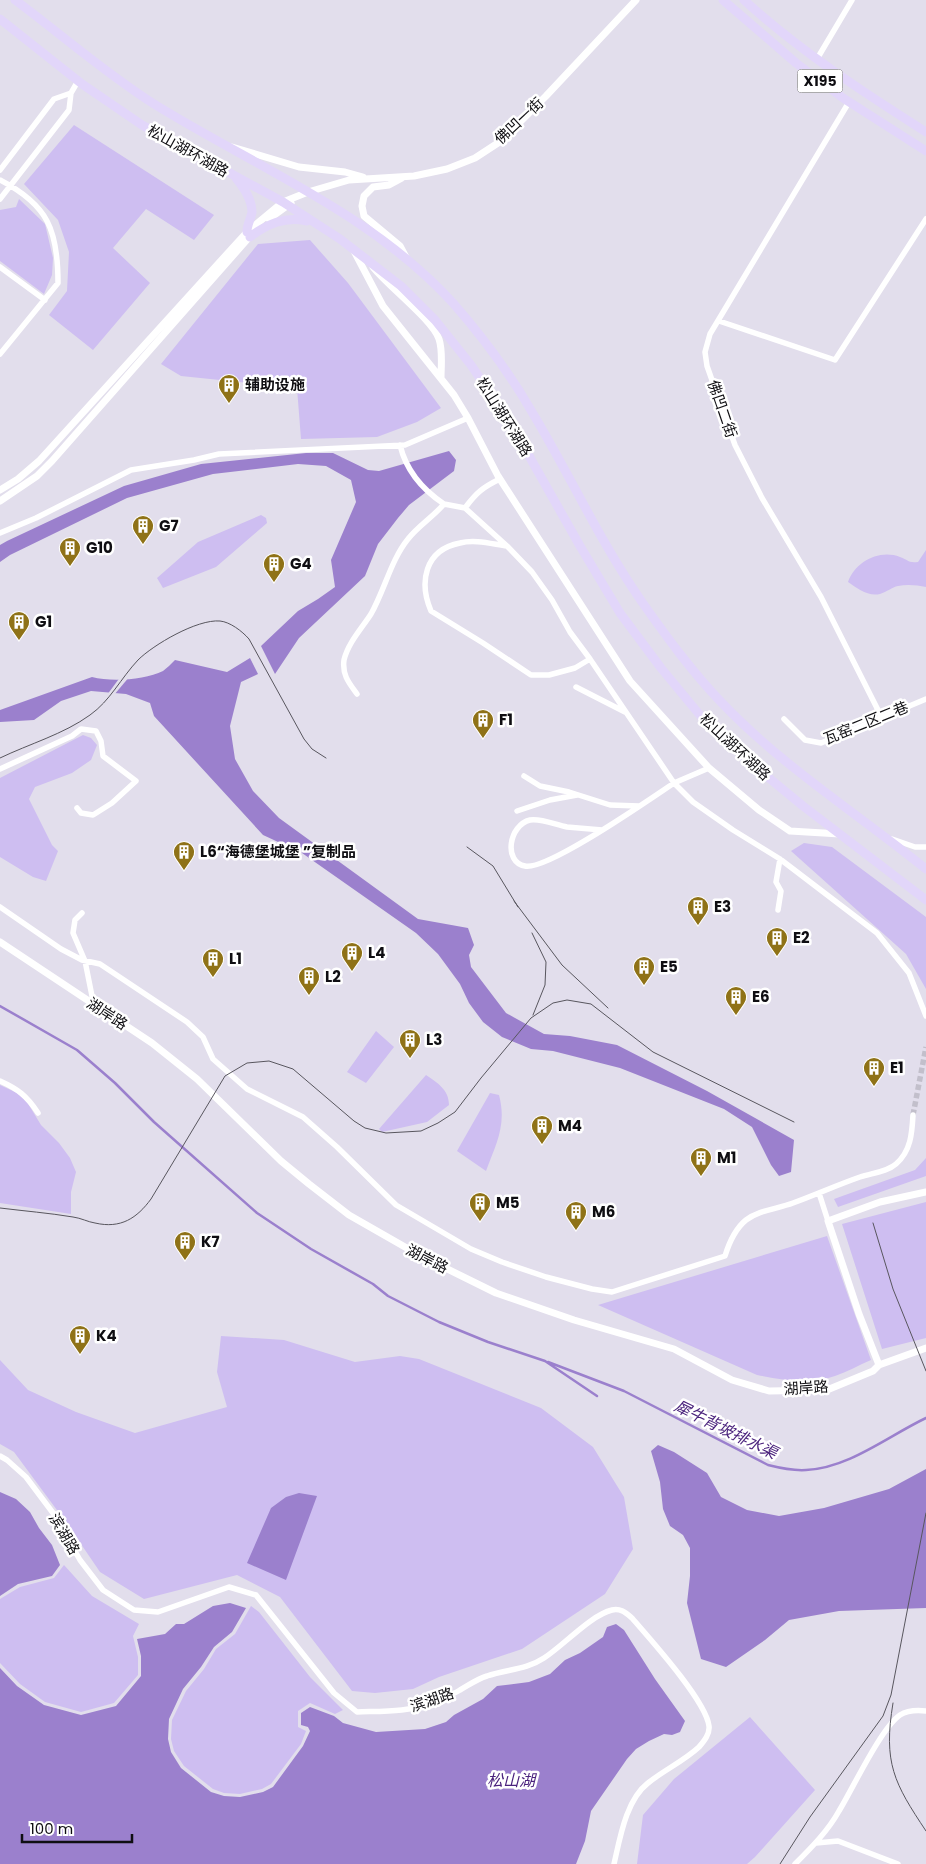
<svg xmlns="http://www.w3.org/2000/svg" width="926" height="1864" viewBox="0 0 926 1864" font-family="Poppins,'Noto Sans SC',sans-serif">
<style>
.green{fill:#cebef1}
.water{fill:#9b80cd}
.pier{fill:#e2deec}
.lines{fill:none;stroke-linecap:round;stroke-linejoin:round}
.stream{stroke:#9b80cd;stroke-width:2.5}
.minor-tunnel{stroke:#c2bfcb;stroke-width:5.5;stroke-dasharray:5.5 3;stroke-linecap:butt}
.minor{stroke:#fff;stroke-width:5.5}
.tertiary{stroke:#fff;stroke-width:7}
.primary{stroke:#e2d6fa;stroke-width:9}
.tram{stroke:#58565e;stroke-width:1}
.labels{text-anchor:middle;stroke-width:5;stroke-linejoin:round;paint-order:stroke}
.shield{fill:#fff;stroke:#575659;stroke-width:1}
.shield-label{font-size:14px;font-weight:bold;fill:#0f0e12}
.street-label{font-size:15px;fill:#0f0e12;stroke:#fff}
.poi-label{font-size:15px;font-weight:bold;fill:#0f0e12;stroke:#fff;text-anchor:start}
.water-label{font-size:16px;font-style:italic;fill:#4b237d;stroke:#fff}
</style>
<rect width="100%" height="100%" fill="#e2deec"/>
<!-- green -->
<path class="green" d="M74,125L214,215L194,240L146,209L113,248L150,283L93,350L49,315L67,291L69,252L58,220L24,184Z
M19,199L45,224L53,258L52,275L44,294L0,261V210L16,207Z
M310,240L348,283L441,408L417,422L377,437L301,439L297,388L181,376L161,364L258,244Z
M261,515L266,518L267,523L216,567L163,588L157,578L198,542Z
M926,550V587C917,585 907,584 898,586C892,587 887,592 880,594C868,597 857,588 848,582C855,562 879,549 900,557C909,560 907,563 918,562Z
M83,735L91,738L97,745L91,760L72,773L35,787L29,799L52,845L58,851L46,881L33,877L0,857V778Z
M804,843L832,847L926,917V989L906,954L791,851Z
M376,1031L394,1047L366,1083L347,1072Z
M426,1075C438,1083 449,1090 449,1105L427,1122L382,1132L379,1129Z
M0,1085L17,1093L27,1102L41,1125L59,1143L70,1158L76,1172L71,1192V1214L0,1203Z
M490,1093L499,1095C507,1125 496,1144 486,1171L457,1151Z
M926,1158V1176L838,1207L834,1199L915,1170Z
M926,1202V1338L882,1349L842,1224Z
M827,1236L871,1360C859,1365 847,1372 835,1376C810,1385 783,1380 757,1375L598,1305Z
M221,1336L284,1340L355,1362L400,1356L419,1359L541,1408L593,1447L624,1497L633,1549L605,1594L522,1649L439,1677L413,1689L375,1693L352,1691L280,1597L237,1575L144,1599L100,1572L68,1525L14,1452L0,1444V1360L28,1390L76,1412L135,1433L227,1407L217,1372Z
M64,1565L92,1596L139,1624L133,1636L138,1657V1675L114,1703L81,1712L45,1702L20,1684L0,1663V1599L20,1587L54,1578Z
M251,1606L259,1612L310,1677L343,1710L335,1714L310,1703L298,1711V1727L306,1731L301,1744L271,1784L262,1789L240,1794L224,1793L213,1789L184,1766L174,1751L171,1739L172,1720L186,1691L204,1669L216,1649L235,1634Z
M750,1717L815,1790L755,1857L747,1864H637L643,1815L674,1779Z"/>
<!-- water -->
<path class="water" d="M449,451L456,460L454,471L409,505L398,518L378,544L365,576L299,638L275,674L261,646L298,611L318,599L335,587L331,560L356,502L351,480L326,466L298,464L213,474L127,498L10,555L0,562V545L7,541L124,486L201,464L306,453H333L368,470L379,471Z
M250,658L258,674L241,682L230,726L235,759L253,791L279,818L418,919L468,928L474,945L469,955L471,967L506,1013L544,1034L570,1036L617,1045L707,1091L794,1140L791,1172L779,1176L771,1165L752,1127L724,1109L620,1068L553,1051L531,1049L502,1037L483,1022L469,1003L460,984L438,954L416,933L302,853L263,835L154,716L150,703L126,694L91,691L61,701L34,720L0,722V710L92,677C111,682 145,680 163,671C167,668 171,664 175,660L227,672Z
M658,1445L674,1452L707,1473L721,1497L747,1510L779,1516L824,1508L889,1489L926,1469V1608L839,1611L789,1620L765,1640L726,1667L701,1659L687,1603L690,1576V1548L683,1535L670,1526L663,1509L660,1482L651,1451Z
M0,1492L16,1499L30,1512L39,1528L52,1545L60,1565L52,1576L18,1584L0,1596Z
M299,1493L317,1496L286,1580L247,1563L271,1508L286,1497Z
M230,1603L246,1608L232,1632L214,1647L201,1667L183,1689L169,1719L168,1739L171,1752L181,1768L211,1792L224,1796L240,1797L263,1792L273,1787L303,1746L310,1731L308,1727L301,1725V1713L310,1707L334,1716L343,1723L376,1732L425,1729L446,1722L454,1715L483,1699L497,1686L529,1682L550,1674L565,1660L580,1653L603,1637L607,1627L616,1624L624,1630L655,1679L685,1721L680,1732L672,1735L664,1734L649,1741L636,1749L627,1759L591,1811L585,1841L576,1864H0V1668L17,1686L44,1705L81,1715L116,1706L141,1676V1656L137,1639L165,1634L176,1624H184L213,1606Z"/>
<!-- pier -->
<path class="pier" d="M121,676H130L114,695H107Z"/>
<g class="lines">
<!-- stream -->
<path class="stream" d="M0,1006L77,1050L115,1083L154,1122L257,1213L311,1249L373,1284L388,1296L439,1322L488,1342L545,1361L597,1396
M548,1362L624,1391L768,1465C780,1468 793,1471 806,1470C849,1468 888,1436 926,1418"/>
<!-- minor-tunnel -->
<path class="minor-tunnel" d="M913,1115L926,1047"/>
<!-- minor -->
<path class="minor" d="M817,59L852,0
M849,102L710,334L705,352L707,366L735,445L762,498L821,597L882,718
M0,170L54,99L71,93
M0,180C48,205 58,230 58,283L0,354
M0,199L69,110L71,93L78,81
M0,267L45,300
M719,321L835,360L926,219
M400,445C406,470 423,490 444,504
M465,508C476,493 483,487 500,479
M0,533L36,518L131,470L194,460L219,454L405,445L468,418
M507,546C492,544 475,539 460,543C424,550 419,583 431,611L483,643L531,675H549L575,668L590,659
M576,687L625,712
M357,694C349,683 342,675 344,660C348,643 362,628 371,614C385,589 391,560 408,539C418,526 433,517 444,504L465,508L507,546L532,572L552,600L570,632L590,659L674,783L709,768
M784,719L805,740L821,743L926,699
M0,769L72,736L81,729L96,731L101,741L103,756L136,781L112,803L93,815L81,813L77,808
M524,776L540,786L569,792L610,805L639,806
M517,811L550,800L577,795
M602,830C590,829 579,828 567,827C556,825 541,818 530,820C509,825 503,862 525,866C547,871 650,799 674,783L693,802L733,830L780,859L877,933L909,973L926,1016
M892,839L915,847H926
M0,907L61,949L82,960L100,964L187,1022L203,1037L213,1059L247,1089L303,1117L337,1147L396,1205L471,1249L502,1262L546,1277L592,1289L612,1292L725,1256C729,1243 735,1229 746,1220C759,1210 777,1209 793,1203C815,1195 837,1185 860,1177C872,1173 887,1172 896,1164C911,1151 912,1133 913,1115
M778,910L781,891L776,882L780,859
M82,913L75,920L73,933L85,961L94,1006
M0,1081C18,1089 27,1096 38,1113
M819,1193L828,1221
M0,1456L7,1460L26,1477L53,1513L80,1560L103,1590L134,1610L158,1612L229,1587L256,1595L334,1693L357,1712C382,1711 409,1712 432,1703C441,1699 452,1695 460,1690C469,1685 477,1679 487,1676C507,1669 526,1670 544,1658C564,1645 591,1615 612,1610C621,1608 626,1613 632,1618C651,1640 706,1701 709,1726C710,1734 704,1741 699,1747C684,1761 664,1770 648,1783C626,1800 620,1838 614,1864
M816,1843L838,1841L898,1864
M795,1864C811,1848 828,1831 839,1811C852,1790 881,1728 900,1715C908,1710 917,1710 926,1711"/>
<!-- tertiary -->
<path class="tertiary" d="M232,147L299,167L345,172L363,177
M402,178L389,185L373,187L364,196L362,206L364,216L400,246L407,259
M269,219L291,203
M354,251L383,306L454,395L468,418L498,476L630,681L709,768L759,810L790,831L840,834
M373,267C388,286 433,320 439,339C443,351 441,366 441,378
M0,490L18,479L39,461L247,232L283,202L308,192L349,180L414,176L447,169L475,158L501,141L546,96L636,0
M0,501L37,476L52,461L252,234
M0,942L152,1043L197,1079L281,1161L309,1184L349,1215L419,1255L496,1293L574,1320L674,1349L732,1380L769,1391L827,1390L873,1371L879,1365L926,1348
M879,1365L859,1314L828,1221L880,1202L926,1192"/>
<!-- primary -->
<path class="primary" d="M15,0C62,35 105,73 154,104C256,167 371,213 453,303C482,336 510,374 532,412C570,475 600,542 642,602C666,636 692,672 722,703C782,766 858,814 926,869
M723,0L796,63L843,98L926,151
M744,0C800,51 863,92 926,132
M0,19L82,84L142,125L283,202L340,239L401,286L435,320L471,365L511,424L580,546L620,613L661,668L704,720L752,764L803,806L926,900
M236,178C243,187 252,199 252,212C251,219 247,224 247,232
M250,237C267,224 285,216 307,221"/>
<!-- tram -->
<path class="tram" d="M0,758C29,744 64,734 90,715C110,701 121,678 138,660C153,645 197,619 220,621C230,622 242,631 249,639L304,739L312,749L326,758
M467,847L493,866L518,907
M514,901L562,965L608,1008
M532,933L546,962L545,985L533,1015
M0,1208C24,1211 49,1213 73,1217C81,1218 88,1222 95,1223C121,1229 137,1218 151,1199L225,1076L247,1063L269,1061L293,1069L354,1121L365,1128L386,1133L421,1131L438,1123L455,1112L481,1078L531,1018L553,1003L567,1000L591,1004L653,1052L794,1122
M873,1223L893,1289L926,1371
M893,1703C883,1763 894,1783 926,1831
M780,1864L810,1817L883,1716L891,1695L926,1513"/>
</g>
<!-- icons -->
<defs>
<g id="building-pin" transform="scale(1.125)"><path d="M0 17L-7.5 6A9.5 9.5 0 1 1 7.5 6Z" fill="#8f7217" stroke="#fff"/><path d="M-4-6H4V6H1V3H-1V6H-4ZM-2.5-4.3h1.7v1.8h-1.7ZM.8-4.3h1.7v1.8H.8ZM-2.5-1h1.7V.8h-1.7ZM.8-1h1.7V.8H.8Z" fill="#fff"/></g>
</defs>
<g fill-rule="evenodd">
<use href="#building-pin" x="229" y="385"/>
<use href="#building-pin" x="143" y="526"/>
<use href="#building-pin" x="70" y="548"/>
<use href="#building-pin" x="274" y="564"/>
<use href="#building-pin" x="19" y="622"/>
<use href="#building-pin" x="483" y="720"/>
<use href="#building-pin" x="184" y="852"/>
<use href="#building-pin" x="698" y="907"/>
<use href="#building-pin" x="777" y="938"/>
<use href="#building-pin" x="352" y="953"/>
<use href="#building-pin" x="213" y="959"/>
<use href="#building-pin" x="644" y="967"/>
<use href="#building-pin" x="309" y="977"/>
<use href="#building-pin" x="736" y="997"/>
<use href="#building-pin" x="410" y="1040"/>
<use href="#building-pin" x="874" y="1068"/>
<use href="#building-pin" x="542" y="1126"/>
<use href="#building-pin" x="701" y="1158"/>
<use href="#building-pin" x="480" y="1203"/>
<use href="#building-pin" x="576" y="1212"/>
<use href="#building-pin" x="185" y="1242"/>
<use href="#building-pin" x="80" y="1336"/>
</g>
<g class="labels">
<!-- shield labels -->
<rect class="shield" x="797.5" y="69.5" width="45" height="23" rx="4"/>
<g class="shield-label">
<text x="820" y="86">X195</text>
</g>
<!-- street labels -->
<g class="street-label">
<text transform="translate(519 121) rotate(-43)" y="5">佛凹一街</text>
<text transform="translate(188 151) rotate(29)" y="5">松山湖环湖路</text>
<text transform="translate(722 409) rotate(71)" y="5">佛凹二街</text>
<text transform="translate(504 417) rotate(58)" y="5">松山湖环湖路</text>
<text transform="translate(866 723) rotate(-22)" y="5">瓦窑二区二巷</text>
<text transform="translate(735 747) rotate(43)" y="5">松山湖环湖路</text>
<text transform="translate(107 1014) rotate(33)" y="5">湖岸路</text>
<text transform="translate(427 1259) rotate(27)" y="5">湖岸路</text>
<text transform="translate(806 1388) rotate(-4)" y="5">湖岸路</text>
<text transform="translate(64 1534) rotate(59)" y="5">滨湖路</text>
<text transform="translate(432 1700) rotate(-19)" y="5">滨湖路</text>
</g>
<!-- poi labels -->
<g class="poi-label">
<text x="245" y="390">辅助设施</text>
<text x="159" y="531">G7</text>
<text x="86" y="553">G10</text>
<text x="290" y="569">G4</text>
<text x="35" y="627">G1</text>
<text x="499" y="725">F1</text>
<text x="200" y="857">L6“海德堡城堡 ”复制品</text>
<text x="714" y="912">E3</text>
<text x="793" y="943">E2</text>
<text x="368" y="958">L4</text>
<text x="229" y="964">L1</text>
<text x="660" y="972">E5</text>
<text x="325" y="982">L2</text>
<text x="752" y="1002">E6</text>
<text x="426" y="1045">L3</text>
<text x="890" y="1073">E1</text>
<text x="558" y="1131">M4</text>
<text x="717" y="1163">M1</text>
<text x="496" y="1208">M5</text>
<text x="592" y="1217">M6</text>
<text x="201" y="1247">K7</text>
<text x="96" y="1341">K4</text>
</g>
<!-- water labels -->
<g class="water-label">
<text transform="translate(726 1429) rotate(26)" y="6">犀牛背坡排水渠</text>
<text x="511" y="1786">松山湖</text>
</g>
</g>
<!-- scale -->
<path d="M22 1834v8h110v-8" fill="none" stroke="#0f0e12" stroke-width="2.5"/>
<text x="30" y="1834" font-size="15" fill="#0f0e12" stroke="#ffffff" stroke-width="4" paint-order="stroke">100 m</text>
</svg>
